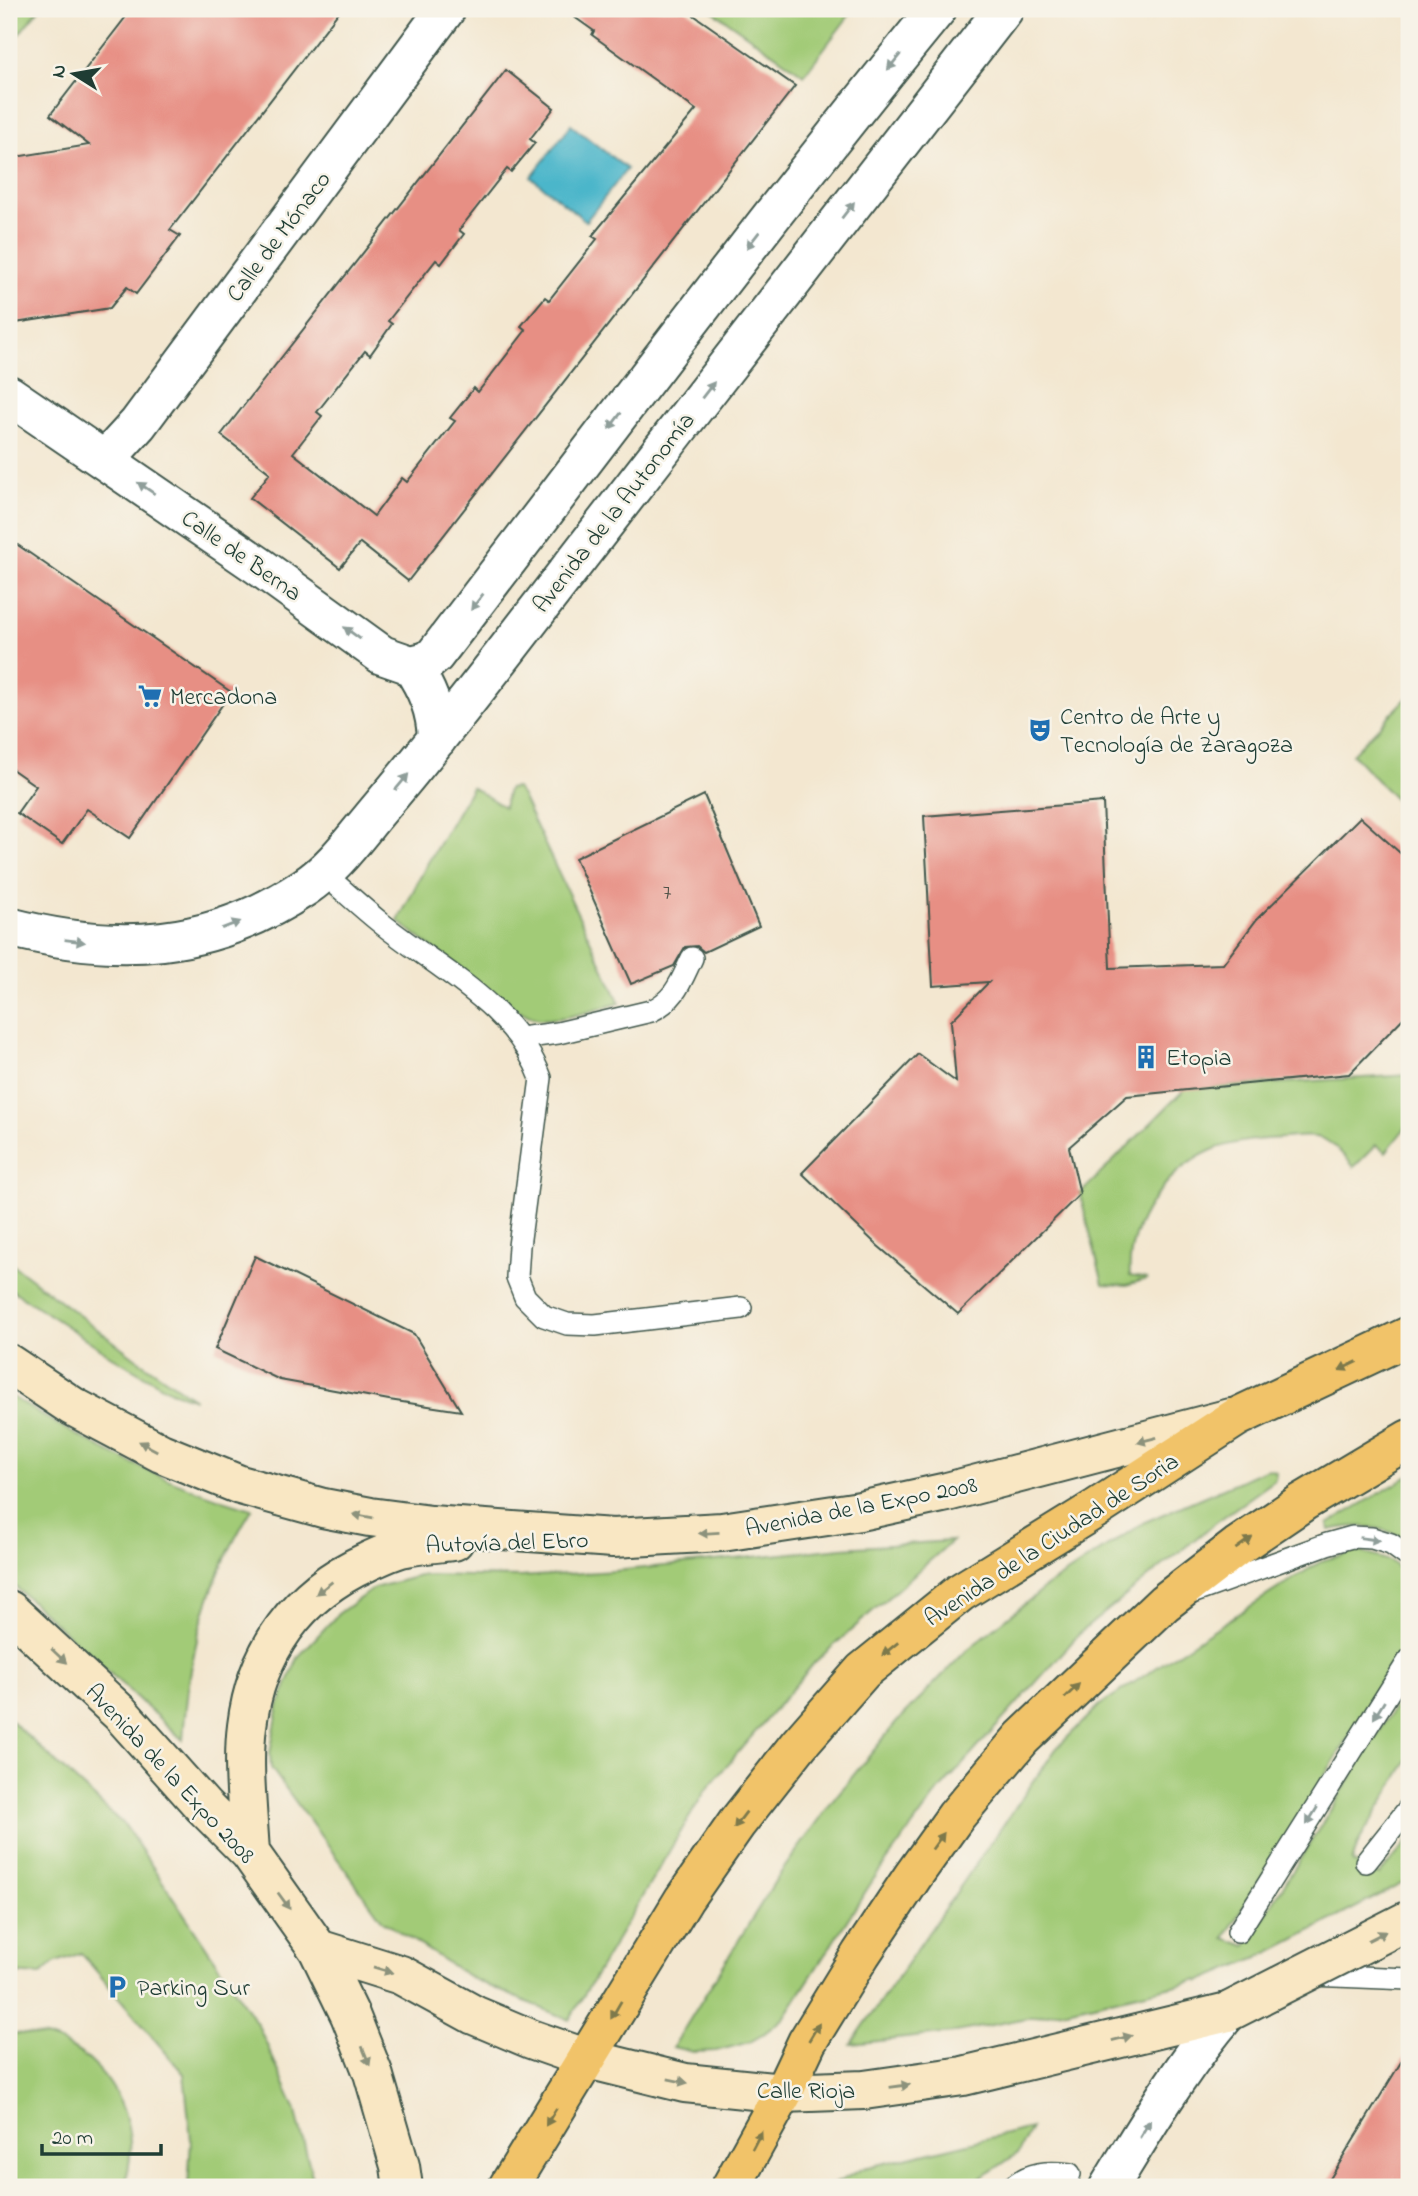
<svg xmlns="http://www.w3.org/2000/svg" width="1418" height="2196" viewBox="0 0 1418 2196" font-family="'Indie Flower',sans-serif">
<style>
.green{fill:#a2cb77;stroke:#608456;stroke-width:2}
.water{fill:#4cb6ca;stroke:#367a7f;stroke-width:2}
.building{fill:#e78f84}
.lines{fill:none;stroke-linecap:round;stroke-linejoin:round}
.lane-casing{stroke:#3f564b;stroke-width:24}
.street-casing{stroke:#3f564b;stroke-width:42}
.secondary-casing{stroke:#3f564b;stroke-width:42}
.primary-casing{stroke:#3f564b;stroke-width:42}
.lane{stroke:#fff;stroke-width:21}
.street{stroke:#fff;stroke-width:38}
.secondary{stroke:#f9e7c3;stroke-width:38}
.primary{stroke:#f1c369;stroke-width:38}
.secondary-bridge-casing{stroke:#3f564b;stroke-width:42;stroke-linecap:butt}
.secondary-bridge{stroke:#f9e7c3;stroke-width:38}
.oneway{fill:#8f9e9a}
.oneway2{fill:#7d794c}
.oneway3{fill:#8c927c}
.labels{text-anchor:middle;stroke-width:5;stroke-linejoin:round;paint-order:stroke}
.number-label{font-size:21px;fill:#515248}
.street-label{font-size:24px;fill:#1f3d34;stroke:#f7f3e8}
.poi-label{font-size:24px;fill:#1f3d34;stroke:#f7f3e8;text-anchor:start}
</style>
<rect width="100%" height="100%" fill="#f7f3e8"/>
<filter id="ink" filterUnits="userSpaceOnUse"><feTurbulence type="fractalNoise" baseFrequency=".0143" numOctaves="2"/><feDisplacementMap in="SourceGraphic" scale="14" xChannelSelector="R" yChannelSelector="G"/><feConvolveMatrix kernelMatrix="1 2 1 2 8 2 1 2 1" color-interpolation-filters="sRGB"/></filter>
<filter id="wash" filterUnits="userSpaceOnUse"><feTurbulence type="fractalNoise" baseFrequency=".00686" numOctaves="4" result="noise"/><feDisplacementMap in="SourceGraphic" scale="28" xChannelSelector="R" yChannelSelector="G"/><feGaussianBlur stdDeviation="1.57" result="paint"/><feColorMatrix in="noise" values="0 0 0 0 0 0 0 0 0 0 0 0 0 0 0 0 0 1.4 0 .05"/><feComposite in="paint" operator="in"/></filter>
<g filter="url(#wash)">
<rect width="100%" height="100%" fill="#f3e7d0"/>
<!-- green -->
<path class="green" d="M9,9H39L11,44L9,42Z
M710,9H854L804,75Z
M1409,696V814L1352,754Z
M472,787L504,807L508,789L516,788L522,796L620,1003C597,1009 563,1021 540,1019C514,1017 424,941 398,921L426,866Z
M1409,1075V1123L1386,1152L1376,1145L1354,1167C1347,1159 1336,1146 1327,1141C1316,1134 1297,1137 1284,1138C1260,1139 1232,1141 1210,1151C1164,1172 1126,1226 1130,1276L1147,1279L1127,1285L1103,1284L1080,1194L1185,1089Z
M9,1262L138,1360L195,1399L171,1391L116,1359L9,1288Z
M9,1395C84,1443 166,1484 252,1509C205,1585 189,1652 183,1740L9,1581Z
M1267,1469L1276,1472L1275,1480L1215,1523L1081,1632L937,1793L873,1880L784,2018L762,2035L750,2042L716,2051L693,2052L673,2047L777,1878L834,1799L896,1723L967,1650L1047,1586L1145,1522Z
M1409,1476V1541C1383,1526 1359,1523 1329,1530L1328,1524Z
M952,1541L815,1662L705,1791L569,2020L473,1979L383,1921L271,1768L270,1753L279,1705L298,1657L338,1614L374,1588L423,1575L520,1577L615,1571L842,1548Z
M1358,1551L1390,1561L1403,1572L1409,1582V1640L1224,1938L1246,1946L1409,1684V1758L1358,1843L1352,1862L1379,1875L1409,1840V1880L1270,1952L1199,1982V1980L1067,2010L951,2033L851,2044L1056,1749L1100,1705L1210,1632L1307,1570L1324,1560Z
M9,1719L126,1827L258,2025L295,2108L315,2187H188L191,2140L184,2074L81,1953L54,1963L41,1975L9,1973Z
M9,2033C26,2034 45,2035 62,2043C115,2066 145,2133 123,2187H9Z
M1031,2128L1018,2153L968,2187H829L864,2168Z"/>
<!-- water -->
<path class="water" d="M571,125L627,169L586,221L531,177Z"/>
<g id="blocks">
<!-- building -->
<path class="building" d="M132,9H341L170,230L180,236L136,294L127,287L110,308L9,324V158L89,145L50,115Z
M563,9H685L795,86L408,581L360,543L340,568L250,498L270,473L221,435L259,386L506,70L554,108L530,139L535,143L511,172L507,169L459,230L464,234L441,264L436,260L388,321L392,324L370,355L365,351L317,412L322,416L293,453L374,516L402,478L407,482L455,421L450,418L474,388L478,392L526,330L521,326L545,297L549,300L597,239L592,236L696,110L592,35L594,31Z
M9,539L231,692L130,838L87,809L62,844L17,813L36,786L9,767Z
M704,795L759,926L704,952L697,946L685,947L674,966L631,984L575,858Z
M1103,802L1110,968L1223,964L1257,919L1360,817L1409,861V1012L1349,1074L1127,1096L1069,1147L1080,1194L958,1314L878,1246L802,1173L918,1054L956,1082L951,1021L989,982L933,986L924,816Z
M255,1256L414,1334L461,1411L389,1400L280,1380L215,1349Z
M1409,2049V2187H1325Z"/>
</g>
</g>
<g filter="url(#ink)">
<use href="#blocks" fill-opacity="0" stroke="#3f564b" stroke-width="2"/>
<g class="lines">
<!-- lane casing -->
<g class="lane-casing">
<path id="lane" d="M324,874C343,890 361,907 381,923C438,969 514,1005 541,1078L519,1246L517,1277L525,1297L544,1316L567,1324L595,1325L741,1308
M521,1038L558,1033L651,1011C676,999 681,981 692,958
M1195,1592L1327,1544L1352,1537L1372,1538L1391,1544L1409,1557
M1366,1862L1409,1808
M1238,1932L1409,1660
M1311,1975L1409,1979
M1012,2187C1029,2172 1048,2171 1070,2174"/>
</g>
<!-- street casing -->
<g class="street-casing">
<path id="street" d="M9,395L259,566L382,655L411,665C427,689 436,710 437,739
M105,460L138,424L446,9
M411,665L428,661L435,655C601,439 764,220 937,9
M9,927C116,955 211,950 305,887C335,867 356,836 379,809C429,750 476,690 523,629C683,422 844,215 1004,9
M1109,2187C1146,2127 1182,2065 1228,2012"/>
</g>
<!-- secondary casing -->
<g class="secondary-casing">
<path id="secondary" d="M9,1364L72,1406L161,1453L240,1485L323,1508L370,1517L431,1525L613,1538L722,1532L860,1511L947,1492L1231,1418
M9,1610L120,1713L203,1806L250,1853L318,1949L350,2015L373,2073L400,2166L403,2187
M250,1853C248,1814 242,1764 247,1726C256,1651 298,1593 367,1562C378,1557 390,1551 401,1548C419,1544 437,1543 454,1541
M318,1949L401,1975L474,2015L531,2039L588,2059L685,2083L783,2093L864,2090L963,2076L1228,2012"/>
</g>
<!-- primary casing -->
<g class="primary-casing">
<path id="primary" d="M508,2187L684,1899L737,1823L799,1744L863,1671L961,1592L1097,1508L1237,1417L1409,1336
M731,2187L783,2093L807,2042L861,1954L913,1876L956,1816L1022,1738L1164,1603L1238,1546L1303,1502L1409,1439"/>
</g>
<!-- lane -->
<use href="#lane" class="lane"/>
<!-- street -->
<use href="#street" class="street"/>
<!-- secondary -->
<use href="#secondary" class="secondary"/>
<!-- primary -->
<use href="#primary" class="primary"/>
<!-- secondary-bridge casing -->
<g class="secondary-bridge-casing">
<path id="secondary-bridge" d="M1228,2012L1409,1920"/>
</g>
<!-- secondary-bridge -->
<use href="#secondary-bridge" class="secondary-bridge"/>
</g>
<!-- one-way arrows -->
<defs><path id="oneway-solid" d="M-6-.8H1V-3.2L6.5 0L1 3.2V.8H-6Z" transform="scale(1.75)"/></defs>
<g class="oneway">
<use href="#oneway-solid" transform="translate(894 62) rotate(129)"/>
<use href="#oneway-solid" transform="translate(848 210) rotate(-52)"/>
<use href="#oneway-solid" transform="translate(753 240) rotate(128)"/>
<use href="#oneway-solid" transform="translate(708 390) rotate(-52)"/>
<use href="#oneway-solid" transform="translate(615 421) rotate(127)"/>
<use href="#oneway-solid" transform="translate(146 488) rotate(-146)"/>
<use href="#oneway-solid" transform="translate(477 602) rotate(127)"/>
<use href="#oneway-solid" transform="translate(352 633) rotate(-144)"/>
<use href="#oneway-solid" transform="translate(402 782) rotate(-50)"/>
<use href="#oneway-solid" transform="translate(231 925) rotate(-21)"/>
<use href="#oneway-solid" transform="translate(75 941) rotate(7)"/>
<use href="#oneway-solid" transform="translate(1370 1539) rotate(8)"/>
<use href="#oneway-solid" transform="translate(1379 1710) rotate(122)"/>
<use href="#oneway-solid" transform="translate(1312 1816) rotate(122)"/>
<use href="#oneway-solid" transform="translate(1145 2129) rotate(-58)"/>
</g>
<g class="oneway2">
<use href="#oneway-solid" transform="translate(1348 1366) rotate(154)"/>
<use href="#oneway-solid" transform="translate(1244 1543) rotate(-35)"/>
<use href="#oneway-solid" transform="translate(890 1649) rotate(141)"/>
<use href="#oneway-solid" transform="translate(1072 1691) rotate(-44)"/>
<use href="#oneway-solid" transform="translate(740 1820) rotate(127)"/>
<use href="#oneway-solid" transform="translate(938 1841) rotate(-54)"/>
<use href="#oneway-solid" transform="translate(616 2010) rotate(120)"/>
<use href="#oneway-solid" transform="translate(814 2032) rotate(-59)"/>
<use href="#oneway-solid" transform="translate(551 2117) rotate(122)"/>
<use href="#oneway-solid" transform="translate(757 2140) rotate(-62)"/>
</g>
<g class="oneway3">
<use href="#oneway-solid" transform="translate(1147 1440) rotate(165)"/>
<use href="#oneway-solid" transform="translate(148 1446) rotate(-152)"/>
<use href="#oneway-solid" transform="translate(363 1516) rotate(-170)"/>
<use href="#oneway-solid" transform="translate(709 1533) rotate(177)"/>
<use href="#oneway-solid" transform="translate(324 1588) rotate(143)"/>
<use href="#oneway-solid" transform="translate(59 1656) rotate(43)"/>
<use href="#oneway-solid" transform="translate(284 1901) rotate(54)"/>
<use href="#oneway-solid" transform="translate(1377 1936) rotate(-27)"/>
<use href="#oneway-solid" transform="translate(383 1970) rotate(17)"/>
<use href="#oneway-solid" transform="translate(1122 2038) rotate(-14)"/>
<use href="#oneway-solid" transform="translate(366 2056) rotate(68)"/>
<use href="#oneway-solid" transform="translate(678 2081) rotate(11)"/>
<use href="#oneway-solid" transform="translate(900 2086) rotate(-8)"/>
</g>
</g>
<!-- icons -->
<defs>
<g id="supermarket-bare" transform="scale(1.89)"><path d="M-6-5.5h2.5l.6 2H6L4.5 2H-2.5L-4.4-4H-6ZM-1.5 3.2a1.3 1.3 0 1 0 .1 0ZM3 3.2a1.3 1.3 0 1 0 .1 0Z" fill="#1f6fb2" stroke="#f7f3e8" stroke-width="2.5" paint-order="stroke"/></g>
<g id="theatre-bare" transform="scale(1.89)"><path d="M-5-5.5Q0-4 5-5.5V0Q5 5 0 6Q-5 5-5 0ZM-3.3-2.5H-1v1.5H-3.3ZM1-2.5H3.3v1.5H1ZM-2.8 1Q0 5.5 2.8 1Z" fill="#1f6fb2" stroke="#f7f3e8" stroke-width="2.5" paint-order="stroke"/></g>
<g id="building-bare" transform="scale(1.89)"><path d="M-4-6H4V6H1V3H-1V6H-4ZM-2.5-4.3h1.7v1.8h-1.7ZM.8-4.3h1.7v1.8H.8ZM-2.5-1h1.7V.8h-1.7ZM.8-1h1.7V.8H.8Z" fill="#1f6fb2" stroke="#f7f3e8" stroke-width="2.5" paint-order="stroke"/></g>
<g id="parking-bare" transform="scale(1.89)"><path d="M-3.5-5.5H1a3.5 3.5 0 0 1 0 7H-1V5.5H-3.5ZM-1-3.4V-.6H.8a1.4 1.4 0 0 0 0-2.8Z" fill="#1f6fb2" stroke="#f7f3e8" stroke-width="2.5" paint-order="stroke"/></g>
</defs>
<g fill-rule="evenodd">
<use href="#supermarket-bare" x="150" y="696"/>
<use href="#theatre-bare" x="1040" y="730"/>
<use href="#building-bare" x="1146" y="1057"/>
<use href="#parking-bare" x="117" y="1987"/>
</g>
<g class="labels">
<!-- number labels -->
<g class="number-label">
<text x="667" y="899">7</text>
</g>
<!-- street labels -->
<g class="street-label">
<text transform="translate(278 236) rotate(-53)" y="8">Calle de Mónaco</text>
<text transform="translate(613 512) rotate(-52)" y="8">Avenida de la Autonomía</text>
<text transform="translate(242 555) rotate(35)" y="8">Calle de Berna</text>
<text transform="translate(861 1506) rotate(-11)" y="8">Avenida de la Expo 2008</text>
<text transform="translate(1051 1539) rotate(-33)" y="8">Avenida de la Ciudad de Soria</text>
<text transform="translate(507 1542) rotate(-2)" y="8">Autovía del Ebro</text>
<text transform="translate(171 1773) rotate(47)" y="8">Avenida de la Expo 2008</text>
<text x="806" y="2098">Calle Rioja</text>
</g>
<!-- poi labels -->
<g class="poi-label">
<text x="170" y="704">Mercadona</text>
<text x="1060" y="724">Centro de Arte y<tspan x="1060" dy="28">Tecnología de Zaragoza</tspan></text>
<text x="1166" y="1065">Etopia</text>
<text x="137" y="1995">Parking Sur</text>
</g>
</g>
<!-- margin -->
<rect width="1418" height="2196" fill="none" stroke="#f7f3e8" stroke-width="35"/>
<!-- north arrow -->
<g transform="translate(74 74) rotate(281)" stroke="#f7f3e8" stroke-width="5" paint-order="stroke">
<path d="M0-5L12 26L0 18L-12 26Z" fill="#1f3d34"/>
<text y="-10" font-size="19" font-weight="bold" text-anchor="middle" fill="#1f3d34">N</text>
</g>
<!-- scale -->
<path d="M42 2144v10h119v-10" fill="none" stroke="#1f3d34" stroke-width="3.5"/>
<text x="52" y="2144" font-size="21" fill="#1f3d34" stroke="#f7f3e8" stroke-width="5" paint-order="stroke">20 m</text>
</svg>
